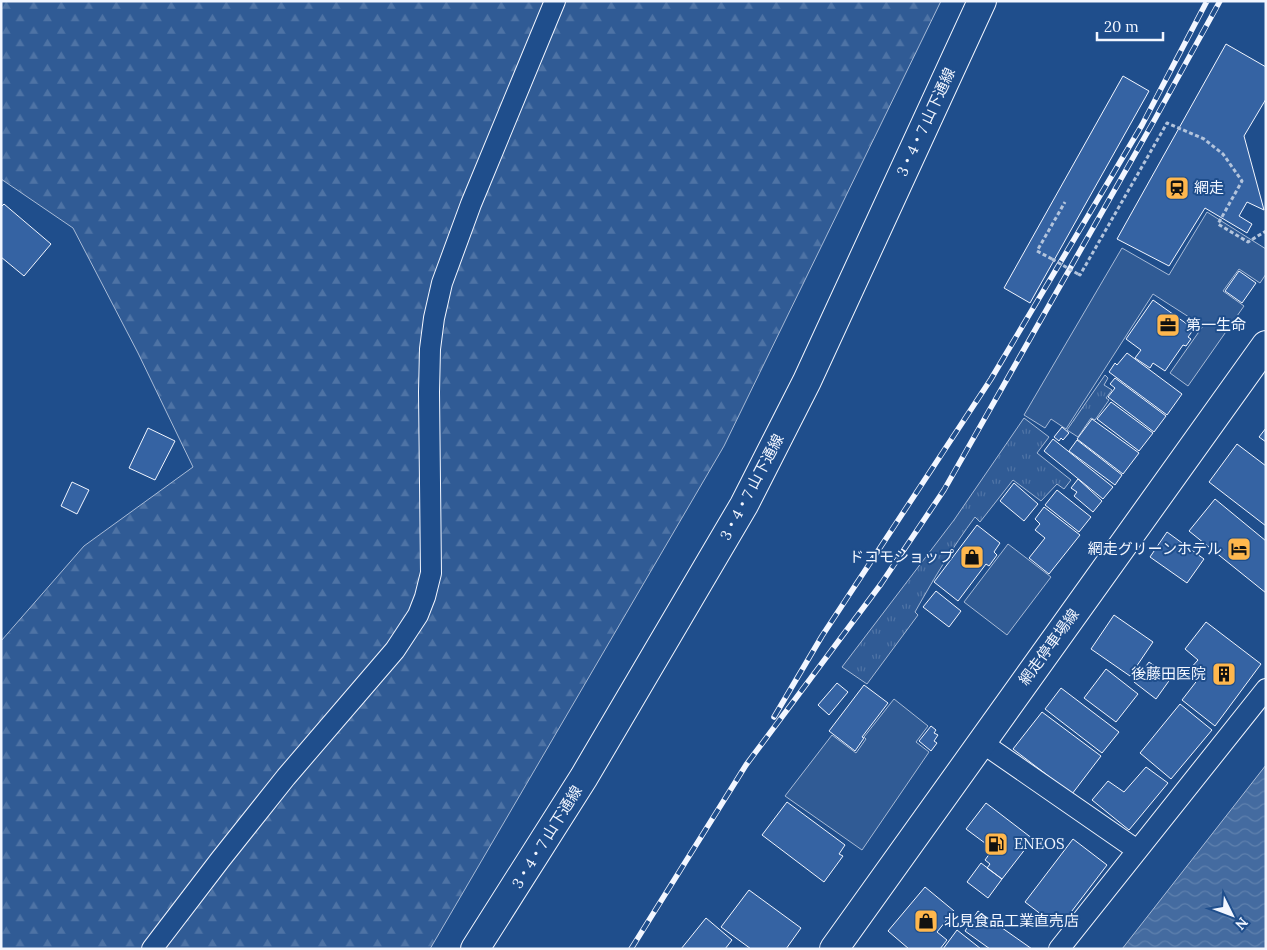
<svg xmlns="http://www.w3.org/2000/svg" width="1267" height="950" viewBox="0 0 1267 950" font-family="Lora,'Noto Sans JP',serif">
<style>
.grass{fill:url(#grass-tufts);stroke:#a8bbd7}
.forest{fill:url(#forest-firs);stroke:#a8bbd7}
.pitch{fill:#305b95;stroke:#a8bbd7}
.water{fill:url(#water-waves);stroke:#a8bbd7}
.building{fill:#3563a3;stroke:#f2f6ff}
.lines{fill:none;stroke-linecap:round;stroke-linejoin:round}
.street-casing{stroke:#f2f6ff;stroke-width:22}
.secondary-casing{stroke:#f2f6ff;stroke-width:30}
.primary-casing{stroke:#f2f6ff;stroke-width:30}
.path{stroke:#b3c4dc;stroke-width:3;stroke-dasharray:4 2.5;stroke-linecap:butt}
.street{stroke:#1f4e8c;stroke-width:20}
.secondary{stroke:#1f4e8c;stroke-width:28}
.primary{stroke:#1f4e8c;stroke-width:28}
.rail-casing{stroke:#f2f6ff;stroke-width:5.5}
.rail{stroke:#1f4e8c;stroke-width:4;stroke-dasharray:11;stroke-linecap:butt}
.path-bridge{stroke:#b3c4dc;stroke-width:3;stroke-dasharray:4 2.5;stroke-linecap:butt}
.labels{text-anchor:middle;stroke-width:4;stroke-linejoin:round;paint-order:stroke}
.street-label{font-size:15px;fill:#f2f6ff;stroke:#1f4e8c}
.poi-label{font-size:15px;fill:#f2f6ff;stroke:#1f4e8c;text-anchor:start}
</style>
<defs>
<pattern id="grass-tufts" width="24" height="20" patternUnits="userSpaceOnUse" patternTransform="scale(1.25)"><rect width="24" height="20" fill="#305b95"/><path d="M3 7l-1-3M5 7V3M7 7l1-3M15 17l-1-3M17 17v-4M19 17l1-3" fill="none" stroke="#4e73a5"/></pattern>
<pattern id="forest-firs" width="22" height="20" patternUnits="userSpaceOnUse" patternTransform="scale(1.25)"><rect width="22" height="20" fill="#305b95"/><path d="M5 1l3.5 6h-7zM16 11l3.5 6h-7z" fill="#4e73a5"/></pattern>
<pattern id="water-waves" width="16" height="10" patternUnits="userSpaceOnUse" patternTransform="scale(1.25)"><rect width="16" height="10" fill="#446ba0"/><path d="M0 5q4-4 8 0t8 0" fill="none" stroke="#5f81ae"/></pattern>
</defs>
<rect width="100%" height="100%" fill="#1f4e8c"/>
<!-- grass -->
<path class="grass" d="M1105,375L1108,378L1104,385L1112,390L1106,398L1109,400L1095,420L1091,418L1078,437L1067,430Z
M1024,418L1049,437L1037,453L1071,480L1064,489L1057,484L1041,501L1013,480L980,522L975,517C952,548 933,580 915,612L918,615L867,684L842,667L954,520Z"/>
<!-- forest -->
<path class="forest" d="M1,1H941L724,446L430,949H1V641L84,546L193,467L138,353L73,228L1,179Z"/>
<!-- pitch -->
<path class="pitch" d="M1207,212L1266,249V274L1260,283L1239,269L1223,291L1244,306L1188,386L1170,373L1203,326L1153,294L1066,429L1051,419L1045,428L1024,415L1122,248L1169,275Z
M1008,544L1051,577L1007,635L964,602Z
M894,699L928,726L916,742L929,752L862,850L785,796L832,735L856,753L866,739L864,737Z"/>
<!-- water -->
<path class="water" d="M1266,765V949H1122Z"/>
<!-- building -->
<path class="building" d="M1226,44L1266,67V99L1244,136L1264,210L1247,202L1239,216L1252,224L1247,233L1205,208L1169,266L1117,239Z
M1123,76L1149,91L1030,303L1004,288Z
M4,204L51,244L24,276L1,257V207Z
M1239,271L1256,283L1242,303L1225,291Z
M1153,300L1194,329L1188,337L1191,339L1186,346L1183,345L1165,371L1153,363L1150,368L1135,358L1141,350L1126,339Z
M1127,353L1182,394L1167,415L1109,372L1115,363L1117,365Z
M1115,378L1166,416L1154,432L1108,397L1115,388L1110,384Z
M1111,402L1153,433L1139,451L1097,419Z
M1092,419L1139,453L1123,474L1077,439Z
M1062,427L1069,433L1063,440L1061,438L1059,441L1054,437Z
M148,428L175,441L155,480L129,468Z
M1266,428V442L1259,437Z
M1053,439L1113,487L1103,499L1044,451Z
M1077,440L1122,475L1115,485L1069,451Z
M1237,444L1266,466V526L1209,482Z
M1078,479L1102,501L1093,512L1074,496L1077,492L1071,488Z
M72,482L89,490L77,514L61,506Z
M1014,483L1038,504L1024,521L1000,501Z
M1057,490L1091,517L1079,532L1045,505Z
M1215,499L1266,541V593L1189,531Z
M1044,507L1080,535L1049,574L1029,558L1045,538L1035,530L1040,524L1035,519Z
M977,525L1000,543L994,552L997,555L989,566L986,564L958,601L934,582Z
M1167,532L1204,559L1187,583L1150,557Z
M936,591L961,611L949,627L923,607Z
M1114,615L1153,642L1130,676L1091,649Z
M1206,622L1261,664L1215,726L1182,700L1199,678L1189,670L1198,660L1185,649Z
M1149,662L1171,678L1156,699L1134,682Z
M1106,669L1138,694L1116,722L1084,698Z
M837,683L848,692L829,715L818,705Z
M864,685L888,703L862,737L864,738L855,751L829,731Z
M1061,688L1119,732L1102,753L1045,709Z
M1180,704L1212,730L1171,779L1140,753Z
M1042,712L1101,756L1072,794L1013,749Z
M931,726L936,730L934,733L938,735L934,741L937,743L931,751L919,741Z
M1146,767L1168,783L1129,830L1092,800L1108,781L1124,792Z
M787,802L845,845L839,854L843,856L824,882L762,835Z
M986,803L1033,839L1002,879L987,868L990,864L985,860L993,849L966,829Z
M1073,839L1107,865L1059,928L1025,902Z
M981,863L1002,879L988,898L967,882Z
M925,887L954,911L937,932L947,940L940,949H909L888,931Z
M749,890L801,928L786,949H751L721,927Z
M978,911L1032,949H990L965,931Z
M706,918L732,940L725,949H681Z
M957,930L981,949H943Z"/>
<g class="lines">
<!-- street casing -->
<g class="street-casing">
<path id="street" d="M981,742L1137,850
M152,949L220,860L286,777L395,650L418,615L425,597L431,573L429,392L430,349L434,318L442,283L471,204L555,1
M1059,949L1266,689"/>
</g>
<!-- secondary casing -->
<g class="secondary-casing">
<path id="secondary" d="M475,949L584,777L744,505L807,381L982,1"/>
</g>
<!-- primary casing -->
<g class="primary-casing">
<path id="primary" d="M834,949L1266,345"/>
</g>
<!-- path -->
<path class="path" d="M1052,259L1037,251L1065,202
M1078,274L1080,275L1167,123L1204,139L1223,154L1242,181L1218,224L1248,242L1266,231"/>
<!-- street -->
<use href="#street" class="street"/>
<!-- secondary -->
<use href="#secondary" class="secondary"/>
<!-- primary -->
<use href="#primary" class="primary"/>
<!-- rail casing -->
<g class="rail-casing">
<path id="rail" d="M774,717L822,636L991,379L1142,125L1207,1
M631,949L746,765L881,584L944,490L1155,119L1220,1"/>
</g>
<!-- rail -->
<use href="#rail" class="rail"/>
<!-- path-bridge -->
<path class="path-bridge" d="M1052,259L1078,274"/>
</g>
<!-- icons -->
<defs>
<g id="station-square" transform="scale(1.25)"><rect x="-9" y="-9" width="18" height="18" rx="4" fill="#ffb74d" stroke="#1f4e8c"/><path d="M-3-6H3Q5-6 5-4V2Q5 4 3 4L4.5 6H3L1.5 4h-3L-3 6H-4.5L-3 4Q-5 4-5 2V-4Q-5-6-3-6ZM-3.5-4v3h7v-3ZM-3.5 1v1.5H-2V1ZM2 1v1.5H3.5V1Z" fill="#111"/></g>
<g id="office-square" transform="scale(1.25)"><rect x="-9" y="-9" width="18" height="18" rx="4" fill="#ffb74d" stroke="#1f4e8c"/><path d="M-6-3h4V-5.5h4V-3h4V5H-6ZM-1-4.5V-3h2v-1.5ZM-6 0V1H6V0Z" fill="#111"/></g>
<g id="hotel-square" transform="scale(1.25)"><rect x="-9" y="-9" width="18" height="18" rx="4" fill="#ffb74d" stroke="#1f4e8c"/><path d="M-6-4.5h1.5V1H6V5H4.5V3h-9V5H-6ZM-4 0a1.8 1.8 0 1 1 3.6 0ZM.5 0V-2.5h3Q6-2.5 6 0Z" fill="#111"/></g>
<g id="shop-square" transform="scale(1.25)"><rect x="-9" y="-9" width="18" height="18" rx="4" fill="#ffb74d" stroke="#1f4e8c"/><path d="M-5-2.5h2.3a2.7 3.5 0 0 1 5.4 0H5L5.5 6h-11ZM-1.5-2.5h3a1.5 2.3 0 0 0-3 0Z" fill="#111"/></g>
<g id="building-square" transform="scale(1.25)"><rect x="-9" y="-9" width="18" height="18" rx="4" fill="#ffb74d" stroke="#1f4e8c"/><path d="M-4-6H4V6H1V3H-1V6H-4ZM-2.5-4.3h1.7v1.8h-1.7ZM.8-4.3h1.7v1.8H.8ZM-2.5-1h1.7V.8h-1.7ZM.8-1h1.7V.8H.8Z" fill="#111"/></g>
<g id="fuel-square" transform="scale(1.25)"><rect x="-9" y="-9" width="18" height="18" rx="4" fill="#ffb74d" stroke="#1f4e8c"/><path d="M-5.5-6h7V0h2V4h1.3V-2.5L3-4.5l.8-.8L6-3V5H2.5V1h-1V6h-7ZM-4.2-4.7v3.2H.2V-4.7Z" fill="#111"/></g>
</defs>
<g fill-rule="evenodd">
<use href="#station-square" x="1177" y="188"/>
<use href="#office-square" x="1168" y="325"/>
<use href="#hotel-square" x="1239" y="549"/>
<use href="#shop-square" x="972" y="557"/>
<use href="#building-square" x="1224" y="674"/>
<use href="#fuel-square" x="996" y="844"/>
<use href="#shop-square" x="926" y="921"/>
</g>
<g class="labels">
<!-- street labels -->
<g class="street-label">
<text transform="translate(926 122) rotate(-65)" y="5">3・4・7 山下通線</text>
<text transform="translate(752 487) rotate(-62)" y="5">3・4・7 山下通線</text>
<text transform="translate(1049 647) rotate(-54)" y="5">網走停車場線</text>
<text transform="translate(547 837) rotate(-58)" y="5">3・4・7 山下通線</text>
</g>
<!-- poi labels -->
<g class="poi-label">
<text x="1194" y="193">網走</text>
<text x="1186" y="330">第一生命</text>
<text x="1222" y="554" text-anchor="end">網走グリーンホテル</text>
<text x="954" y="562" text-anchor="end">ドコモショップ</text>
<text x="1206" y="679" text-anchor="end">後藤田医院</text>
<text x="1014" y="849">ENEOS</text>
<text x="944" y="926">北見食品工業直売店</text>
</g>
</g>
<!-- border -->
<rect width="1267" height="950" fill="none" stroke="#f2f6ff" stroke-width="5"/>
<!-- north arrow -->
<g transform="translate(1232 915) rotate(132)" stroke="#1f4e8c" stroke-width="4" paint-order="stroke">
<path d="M0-4L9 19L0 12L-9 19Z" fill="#f2f6ff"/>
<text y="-8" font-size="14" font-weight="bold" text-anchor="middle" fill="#f2f6ff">N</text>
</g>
<!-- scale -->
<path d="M1097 32v8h66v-8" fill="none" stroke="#f2f6ff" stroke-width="2.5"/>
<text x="1104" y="32" font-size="15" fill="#f2f6ff" stroke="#1f4e8c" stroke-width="4" paint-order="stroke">20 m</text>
</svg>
